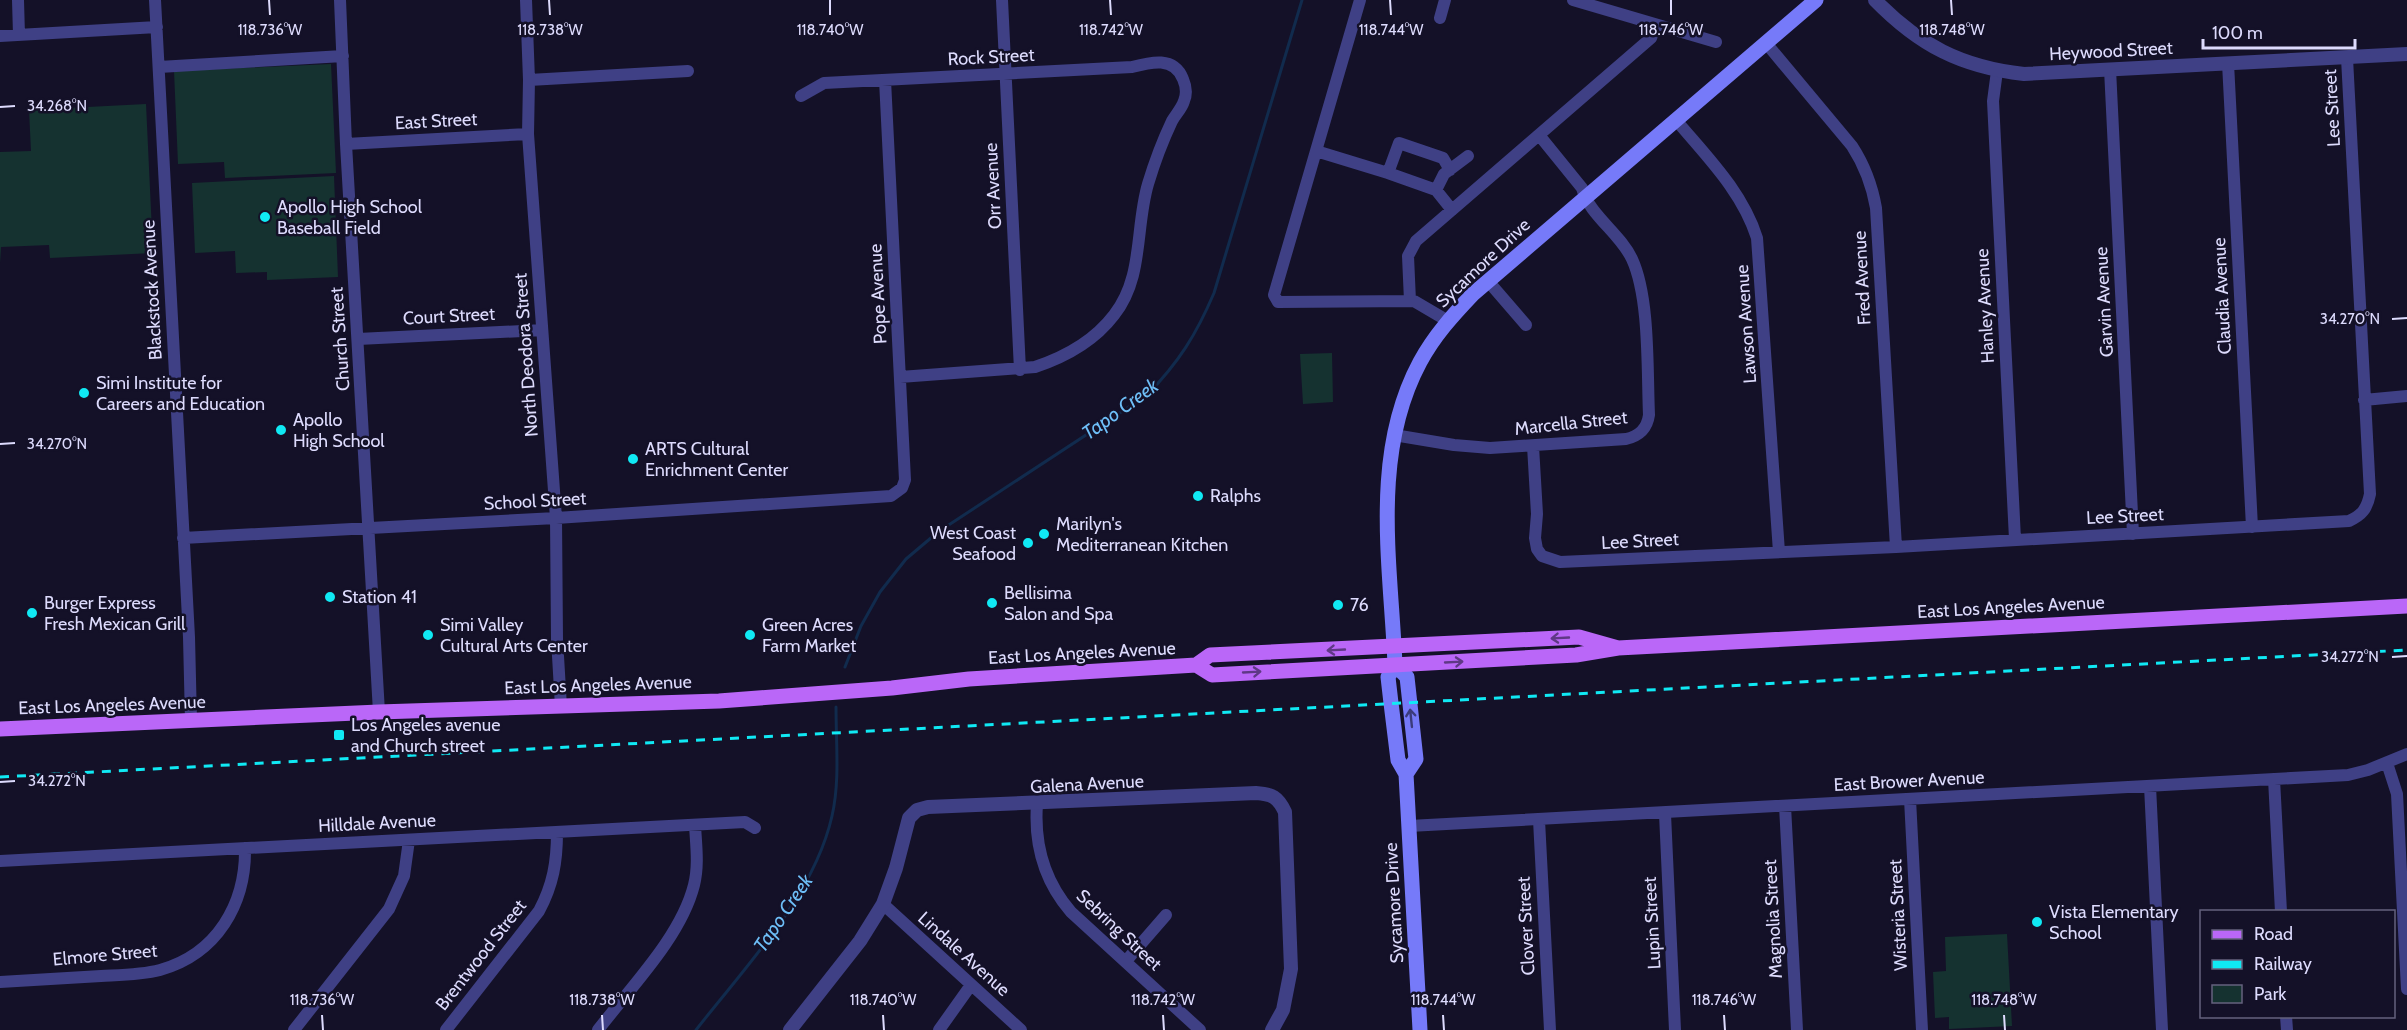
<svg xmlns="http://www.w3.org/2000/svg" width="2407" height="1030" viewBox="0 0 2407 1030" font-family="Cabin,sans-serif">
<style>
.green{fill:#153230}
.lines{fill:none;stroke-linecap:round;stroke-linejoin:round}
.stream{stroke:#112b4d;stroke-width:3}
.minor{stroke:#3f4085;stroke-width:12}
.tertiary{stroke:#3f4085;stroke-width:14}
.secondary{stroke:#767af9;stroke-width:15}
.primary{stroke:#ba67f8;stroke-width:15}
.rail{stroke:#10e9f4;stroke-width:3;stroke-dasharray:9 8;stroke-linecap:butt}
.oneway{stroke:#5f3886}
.oneway2{stroke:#3b3b7c}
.ticks{fill:none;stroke:#dddbfd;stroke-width:2}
.poi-dot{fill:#10e9f4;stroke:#141128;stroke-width:2}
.labels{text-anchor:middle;stroke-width:5;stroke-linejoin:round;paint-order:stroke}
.street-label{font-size:18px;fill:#dddbfd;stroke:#141128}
.poi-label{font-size:18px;fill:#dddbfd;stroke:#141128;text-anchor:start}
.water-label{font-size:20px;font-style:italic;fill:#6ebff8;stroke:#141128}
.ticks-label{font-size:15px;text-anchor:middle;fill:#dddbfd;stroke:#141128;stroke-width:5;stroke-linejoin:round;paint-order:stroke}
</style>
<rect width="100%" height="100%" fill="#141128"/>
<!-- green -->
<path class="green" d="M331,64L336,173L225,178L224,162L178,164L174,71Z
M146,104L153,253L50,258L49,245L1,247L0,263V152L31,151L29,110Z
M334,176L338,277L267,280V272L236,273L235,251L195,253L192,183Z
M1332,353L1333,402L1303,404L1300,354Z
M2007,934L2012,1026L1949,1029V1017L1935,1018L1933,972L1946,971L1945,937Z"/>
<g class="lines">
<!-- stream -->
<path class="stream" d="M845,667L861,626L880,592L906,559L938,532L1147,395C1179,362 1196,335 1214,293L1302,0
M696,1030C745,967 814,896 832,816C840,781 836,744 836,707"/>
<!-- minor -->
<path class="minor" d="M18,0L19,35
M155,0L189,637L191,721
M340,0L346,144L379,712
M526,0L529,80L528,134L556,518L557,639L561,707
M1002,0L1020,370
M1360,0L1274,295L1278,302L1414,301L1448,321
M1573,0L1716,42
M1440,18L1445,0
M0,36L157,27
M1766,43L1852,146C1865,166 1872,185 1876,208L1896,547
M2228,63L2252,527
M159,67L343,56
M2110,69L2133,534
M1997,71L1993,101L2015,539
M529,80L688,71
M801,96L824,83L1132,67C1151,62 1174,56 1183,79C1186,86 1187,94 1184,101C1182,108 1176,114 1172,121C1163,140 1154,164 1148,184C1135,228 1144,277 1114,315C1095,340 1065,357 1035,367L900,377
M1676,120C1707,157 1742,191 1757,238L1779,552
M346,144L528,134
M1316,151L1388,173
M1436,190L1388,173L1399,143L1443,158L1450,170
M1452,210L1436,190L1444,174L1468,156
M1488,281L1526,325
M1410,301L1408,256L1416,241L1651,38L1656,25
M358,339L542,330
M2364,400L2407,396
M1394,435L1454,445L1490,448L1626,439C1639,436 1647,429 1649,415C1647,371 1650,298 1632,259C1620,233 1589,215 1582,188L1539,135
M1533,446L1537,514L1535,538L1537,549L1542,556L1560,562L1896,547L2349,521C2362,515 2367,509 2370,494L2347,58
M183,538L556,518L891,496L902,488L905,480L885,80
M2387,763L2397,794L2407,989
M2274,779L2281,912
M2150,786L2162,1030
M1910,799L1922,1030
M1037,804C1034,845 1045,882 1071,912L1200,1030
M1785,806L1797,1030
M1665,814L1675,1030
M1539,820L1550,1030
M1409,826L2348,775L2368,770L2407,754
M0,861L745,822L755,828
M883,904L1021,1030
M1126,961L1166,915
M0,982C34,980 67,978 101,976C121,975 141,975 160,970C217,954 246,904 245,848
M2286,1016L2287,1030
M294,1030L389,909L404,876L409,840
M446,1030L539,911C553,885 557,862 557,832
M598,1030C630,988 681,937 694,885C699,865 696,845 695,825
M939,1030L971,985"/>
<!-- tertiary -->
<path class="tertiary" d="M1875,0C1919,45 1961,67 2024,74L2407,54
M790,1030L860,941L883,904L896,868L909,818L917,810L928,807L1256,793C1272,794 1278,797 1285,812L1291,969L1283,1010L1272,1030"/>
<!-- secondary -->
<path class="secondary" d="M1395,665L1407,677L1416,759L1406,774
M1420,1030L1406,774L1398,760L1391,703L1388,677L1395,665C1391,565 1370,455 1420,362C1434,336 1453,315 1473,294L1816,0"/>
<!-- primary -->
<path class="primary" d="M1196,665L1212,675L1576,655L1618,648L2407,606
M0,729L379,712L719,701L892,688L969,679L1196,665L1210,655L1579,637L1618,648"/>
<!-- rail -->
<path class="rail" d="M0,777L2407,650"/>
</g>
<!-- one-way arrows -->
<defs><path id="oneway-shaft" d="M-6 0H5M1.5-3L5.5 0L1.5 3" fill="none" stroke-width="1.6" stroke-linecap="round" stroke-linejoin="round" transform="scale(1.5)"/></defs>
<g class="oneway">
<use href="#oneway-shaft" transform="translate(1560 638) rotate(177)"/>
<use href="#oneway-shaft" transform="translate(1336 650) rotate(177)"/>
<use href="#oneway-shaft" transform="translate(1454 662) rotate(-3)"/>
<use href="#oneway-shaft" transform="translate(1252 672) rotate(-3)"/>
</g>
<use class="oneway2" href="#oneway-shaft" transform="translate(1411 718) rotate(-96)"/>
<!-- ticks -->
<path class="ticks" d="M269,0L270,15M549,0L550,15M830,0V15M1110,0L1111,15M1390,0L1391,15M1671,0V15M1951,0L1952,15M0,107L15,106M2392,319L2407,318M0,444L15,443M2392,657L2407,656M0,782L15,781M322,1015L323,1030M602,1015L603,1030M883,1015L884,1030M1163,1015L1164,1030M1443,1015L1444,1030M1724,1015L1725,1030M2004,1015L2005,1030"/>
<!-- markers -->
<g class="poi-dot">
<circle cx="265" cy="217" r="6"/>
<circle cx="84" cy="393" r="6"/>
<circle cx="281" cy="430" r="6"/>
<circle cx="633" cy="459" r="6"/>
<circle cx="1198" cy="496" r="6"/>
<circle cx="1044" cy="534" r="6"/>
<circle cx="1028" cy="543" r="6"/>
<circle cx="330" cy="597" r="6"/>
<circle cx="992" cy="603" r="6"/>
<circle cx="1338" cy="605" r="6"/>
<circle cx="32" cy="613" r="6"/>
<circle cx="428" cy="635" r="6"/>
<circle cx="750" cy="635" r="6"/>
<rect x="333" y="729" width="12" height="12" rx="3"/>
<circle cx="2037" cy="922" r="6"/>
</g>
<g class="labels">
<!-- street labels -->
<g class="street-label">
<text transform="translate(2111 51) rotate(-3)" y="6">Heywood Street</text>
<text transform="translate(991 57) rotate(-3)" y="6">Rock Street</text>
<text transform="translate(2332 108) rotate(-93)" y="6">Lee Street</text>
<text transform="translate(436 121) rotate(-3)" y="6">East Street</text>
<text transform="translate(993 186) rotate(-93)" y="6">Orr Avenue</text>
<text transform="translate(1483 263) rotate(-43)" y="6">Sycamore Drive</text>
<text transform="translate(1862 278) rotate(-93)" y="6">Fred Avenue</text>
<text transform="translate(152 290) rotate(-93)" y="6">Blackstock Avenue</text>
<text transform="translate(878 294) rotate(-93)" y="6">Pope Avenue</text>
<text transform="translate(2222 296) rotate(-93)" y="6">Claudia Avenue</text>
<text transform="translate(2104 302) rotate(-93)" y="6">Garvin Avenue</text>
<text transform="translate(1985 306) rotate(-93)" y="6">Hanley Avenue</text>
<text transform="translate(449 316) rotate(-3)" y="6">Court Street</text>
<text transform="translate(1746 324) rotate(-94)" y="6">Lawson Avenue</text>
<text transform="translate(340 339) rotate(-94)" y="6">Church Street</text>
<text transform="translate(526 355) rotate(-94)" y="6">North Deodora Street</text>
<text transform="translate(1571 423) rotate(-6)" y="6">Marcella Street</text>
<text transform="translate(535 501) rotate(-3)" y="6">School Street</text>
<text transform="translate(2125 516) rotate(-3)" y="6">Lee Street</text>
<text transform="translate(1640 541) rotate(-3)" y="6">Lee Street</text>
<text transform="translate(2011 607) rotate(-3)" y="6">East Los Angeles Avenue</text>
<text transform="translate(1082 653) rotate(-3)" y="6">East Los Angeles Avenue</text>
<text transform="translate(598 685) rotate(-2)" y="6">East Los Angeles Avenue</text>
<text transform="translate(112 705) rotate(-2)" y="6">East Los Angeles Avenue</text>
<text transform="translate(1909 781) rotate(-3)" y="6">East Brower Avenue</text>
<text transform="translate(1087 784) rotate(-3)" y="6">Galena Avenue</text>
<text transform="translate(377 823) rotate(-3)" y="6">Hilldale Avenue</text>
<text transform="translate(1394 903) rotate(-93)" y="6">Sycamore Drive</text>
<text transform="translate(1898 915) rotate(-93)" y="6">Wisteria Street</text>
<text transform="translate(1773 919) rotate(-93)" y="6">Magnolia Street</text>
<text transform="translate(1652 923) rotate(-93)" y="6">Lupin Street</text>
<text transform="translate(1526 926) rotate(-93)" y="6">Clover Street</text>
<text transform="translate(1119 930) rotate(43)" y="6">Sebring Street</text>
<text transform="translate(964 954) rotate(42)" y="6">Lindale Avenue</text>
<text transform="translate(105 955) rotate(-5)" y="6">Elmore Street</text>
<text transform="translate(481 955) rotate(-52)" y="6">Brentwood Street</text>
</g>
<!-- poi labels -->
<g class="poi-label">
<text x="277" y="213">Apollo High School<tspan x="277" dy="21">Baseball Field</tspan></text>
<text x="96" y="389">Simi Institute for<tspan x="96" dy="21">Careers and Education</tspan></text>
<text x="293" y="426">Apollo<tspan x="293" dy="21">High School</tspan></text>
<text x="645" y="455">ARTS Cultural<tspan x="645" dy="21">Enrichment Center</tspan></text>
<text x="1210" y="502">Ralphs</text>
<text x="1056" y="530">Marilyn's<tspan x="1056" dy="21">Mediterranean Kitchen</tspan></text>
<text x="1016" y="539" text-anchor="end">West Coast<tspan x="1016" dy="21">Seafood</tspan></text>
<text x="1004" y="599">Bellisima<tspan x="1004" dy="21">Salon and Spa</tspan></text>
<text x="342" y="603">Station 41</text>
<text x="44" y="609">Burger Express<tspan x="44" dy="21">Fresh Mexican Grill</tspan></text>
<text x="1350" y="611">76</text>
<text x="440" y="631">Simi Valley<tspan x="440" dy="21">Cultural Arts Center</tspan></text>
<text x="762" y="631">Green Acres<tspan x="762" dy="21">Farm Market</tspan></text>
<text x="351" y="731">Los Angeles avenue<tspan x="351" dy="21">and Church street</tspan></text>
<text x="2049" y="918">Vista Elementary<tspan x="2049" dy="21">School</tspan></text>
</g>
<!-- water labels -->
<g class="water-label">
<text transform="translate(1120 409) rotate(-36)" y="7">Tapo Creek</text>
<text transform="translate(783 913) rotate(-56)" y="7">Tapo Creek</text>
</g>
</g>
<g class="ticks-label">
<text x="270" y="35">118.736°W</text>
<text x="550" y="35">118.738°W</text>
<text x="830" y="35">118.740°W</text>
<text x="1111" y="35">118.742°W</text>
<text x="1391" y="35">118.744°W</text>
<text x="1671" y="35">118.746°W</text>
<text x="1952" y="35">118.748°W</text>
<text x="57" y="111">34.268°N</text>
<text x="2350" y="324">34.270°N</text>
<text x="57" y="449">34.270°N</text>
<text x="2350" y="662">34.272°N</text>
<text x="57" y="786">34.272°N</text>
<text x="322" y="1005">118.736°W</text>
<text x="602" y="1005">118.738°W</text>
<text x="883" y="1005">118.740°W</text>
<text x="1163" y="1005">118.742°W</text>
<text x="1443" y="1005">118.744°W</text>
<text x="1724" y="1005">118.746°W</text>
<text x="2004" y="1005">118.748°W</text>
</g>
<!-- legend -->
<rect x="2200" y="910" width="195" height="108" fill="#141128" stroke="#64627d" stroke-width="1.5"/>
<rect x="2212" y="930" width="30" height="9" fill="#ba67f8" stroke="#64627d" stroke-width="1.5"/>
<text x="2254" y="940" font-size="18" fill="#dddbfd">Road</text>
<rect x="2212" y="960" width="30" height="9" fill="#10e9f4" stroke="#64627d" stroke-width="1.5"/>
<text x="2254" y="970" font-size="18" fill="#dddbfd">Railway</text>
<rect x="2212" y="985" width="30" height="18" fill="#153230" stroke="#64627d" stroke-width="1.5"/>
<text x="2254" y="1000" font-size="18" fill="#dddbfd">Park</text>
<!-- scale -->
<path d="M2203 39v9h152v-9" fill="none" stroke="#dddbfd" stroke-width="3"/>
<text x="2212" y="39" font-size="18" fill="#dddbfd" stroke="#141128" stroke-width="4.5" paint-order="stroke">100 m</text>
</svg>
